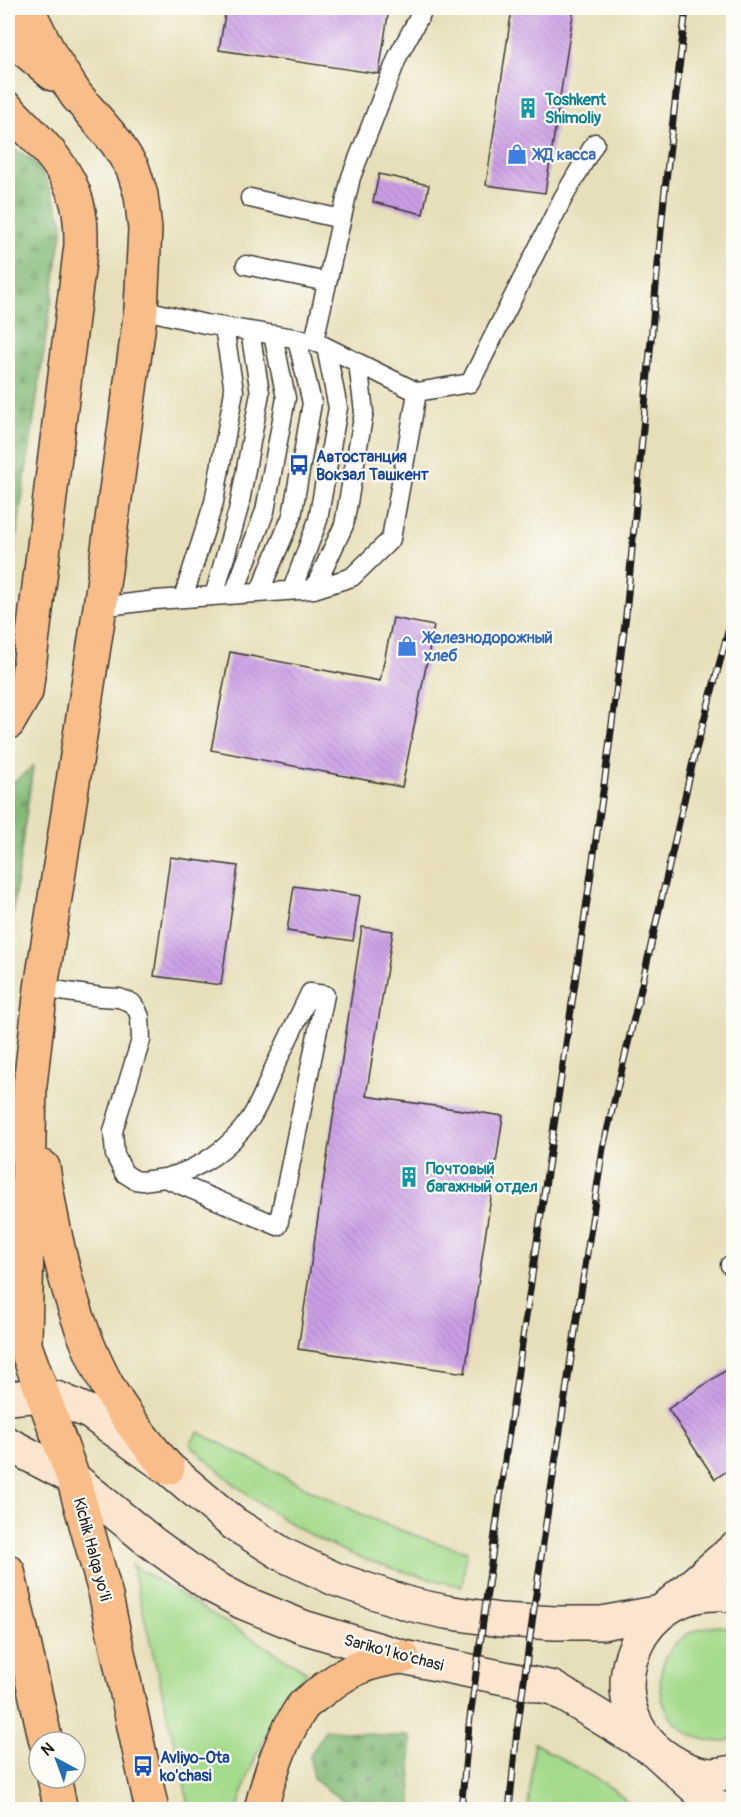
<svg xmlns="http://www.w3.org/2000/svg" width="741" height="1817" viewBox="0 0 741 1817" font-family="Pangolin,sans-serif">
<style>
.green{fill:#a4da8b;stroke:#607b54;stroke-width:1.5}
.forest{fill:url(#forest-firs);stroke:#506b4a;stroke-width:1.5}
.building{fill:url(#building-back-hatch)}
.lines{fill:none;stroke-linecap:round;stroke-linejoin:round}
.service-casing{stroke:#3a3934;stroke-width:21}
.secondary-casing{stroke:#3a3934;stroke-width:36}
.trunk-casing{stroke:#3a3934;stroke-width:36}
.service{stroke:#fff;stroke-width:18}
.secondary{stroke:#fce5cf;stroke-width:33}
.trunk{stroke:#f8bd88;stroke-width:33}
.rail-casing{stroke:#1c1c1c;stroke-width:7}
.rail{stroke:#fdfcf7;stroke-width:4.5;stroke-dasharray:14;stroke-linecap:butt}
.labels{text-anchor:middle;stroke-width:4.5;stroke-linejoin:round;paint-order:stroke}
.culture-label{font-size:16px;font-weight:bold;fill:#0d838f;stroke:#fdfcf7;text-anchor:start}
.shop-label{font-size:16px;font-weight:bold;fill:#366cbe;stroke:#fdfcf7;text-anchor:start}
.transit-label{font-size:16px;font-weight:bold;fill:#164399;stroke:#fdfcf7;text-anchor:start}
.street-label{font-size:16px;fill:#1c1c1c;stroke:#fdfcf7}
</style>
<defs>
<pattern id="forest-firs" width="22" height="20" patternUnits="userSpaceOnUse" patternTransform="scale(1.5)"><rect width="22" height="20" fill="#83ba77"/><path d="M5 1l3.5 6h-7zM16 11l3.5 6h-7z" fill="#719f66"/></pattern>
<pattern id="building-back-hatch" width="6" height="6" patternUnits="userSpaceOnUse" patternTransform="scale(1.5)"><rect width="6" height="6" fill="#ca9fe5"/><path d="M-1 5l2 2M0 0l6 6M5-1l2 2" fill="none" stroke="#ad88c4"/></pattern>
</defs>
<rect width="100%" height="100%" fill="#fdfcf7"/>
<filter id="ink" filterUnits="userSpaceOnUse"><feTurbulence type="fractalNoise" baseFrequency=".0167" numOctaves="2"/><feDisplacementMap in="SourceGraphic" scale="12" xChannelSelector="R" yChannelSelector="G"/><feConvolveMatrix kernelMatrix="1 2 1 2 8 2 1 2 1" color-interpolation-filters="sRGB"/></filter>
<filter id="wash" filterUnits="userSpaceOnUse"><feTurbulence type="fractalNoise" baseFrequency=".008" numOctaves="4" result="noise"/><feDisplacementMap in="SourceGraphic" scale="24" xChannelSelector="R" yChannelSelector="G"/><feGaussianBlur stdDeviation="1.35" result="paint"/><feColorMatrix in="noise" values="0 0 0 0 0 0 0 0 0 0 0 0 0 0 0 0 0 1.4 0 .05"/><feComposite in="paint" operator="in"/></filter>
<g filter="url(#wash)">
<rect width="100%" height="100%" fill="#e7dfb9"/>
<!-- green -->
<path class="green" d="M198,1432C285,1476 372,1528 467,1551L462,1586C436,1580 409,1574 382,1565C309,1542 244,1498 190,1444Z
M132,1565L307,1672C273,1714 252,1757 238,1809H190Z
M719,1626L733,1629V1739C722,1743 709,1742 697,1737C647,1719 648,1644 700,1629C706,1627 713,1627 719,1626Z
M534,1743L612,1788L636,1809H528Z"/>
<!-- forest -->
<path class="forest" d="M8,148C13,150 20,152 26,156C45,168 56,203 63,224L8,592Z
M33,766L8,944V784L15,781Z
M326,1729L386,1736H410L412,1809H345L346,1803L313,1779L310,1756Z"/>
<g id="blocks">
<!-- building -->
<path class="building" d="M226,8H389L379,74L219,50Z
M512,8H574L545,193L486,185Z
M379,174L429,185L423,214L373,202Z
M393,618L434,626L402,787L211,750L230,652L380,681Z
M170,857L238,866L221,985L154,976Z
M294,886L360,896L353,941L287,931Z
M362,927L393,931L366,1096L503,1116L465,1373L298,1349Z
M734,1365V1466L715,1479L668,1409Z"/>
</g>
</g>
<g filter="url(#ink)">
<use href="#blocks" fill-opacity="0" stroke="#3a3934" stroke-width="1.5"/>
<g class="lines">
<!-- service casing -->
<g class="service-casing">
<path id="service" d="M250,198L341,219
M246,265L327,282
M314,341L351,177L398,56L424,8
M417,392L470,383L563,198L595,143
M314,589L344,525L364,412L358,363
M292,590L318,520L338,408L326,347
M259,593L292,516L312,403L297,339
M234,594L265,511L286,398L273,335
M214,596L239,507L260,393L250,331
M183,598L214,502L234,391L224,327
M100,607L156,600L314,589L352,577L391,539L415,404L417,392L314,341L205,324L141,309
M41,988L101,997L119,998L132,1003L137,1010L140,1017L141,1040L113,1131L115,1155L124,1173L135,1180L142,1181L165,1178L278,1226L325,995L310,993C298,1018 286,1043 274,1068C267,1085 260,1104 250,1119C230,1148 199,1170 165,1178
M730,1265L734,1266"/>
</g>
<!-- secondary casing -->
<g class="secondary-casing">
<path id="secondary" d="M8,1398L44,1395L59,1399L91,1413L168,1468L233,1523L284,1555L335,1579L409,1604L446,1612L500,1620L555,1623H602L661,1612L734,1549
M8,1444L73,1478L151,1542L210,1585L242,1602L303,1627L403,1657L553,1688L654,1750L720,1810
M734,1596C728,1595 721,1593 715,1594C627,1595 594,1712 668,1759C680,1767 696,1774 711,1775C718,1775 726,1773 734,1772"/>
</g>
<!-- trunk casing -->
<g class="trunk-casing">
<path id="trunk" d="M8,36L53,74
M8,109C34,136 68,165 77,203C81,217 81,231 81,245L26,692L8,723
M43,1167C54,1240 71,1317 106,1383C123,1414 145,1442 168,1468
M17,1323L73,1478L105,1592L152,1810
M25,1343L30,1085L41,988L100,607L141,309L145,229L141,195L133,169L116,142L76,95L51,56L27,8
M8,1571L46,1742
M54,1778L61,1810
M261,1810C269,1775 282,1737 302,1707C307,1701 314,1697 320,1692C350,1669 365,1662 403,1657"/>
</g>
<!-- service -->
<use href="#service" class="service"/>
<!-- secondary -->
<use href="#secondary" class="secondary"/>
<!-- trunk -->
<use href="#trunk" class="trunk"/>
<!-- rail casing -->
<g class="rail-casing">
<path id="rail" d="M461,1810L469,1725L506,1453L605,778L626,615L664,198L686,8
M509,1810L517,1731L545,1529L603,1148L640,993L694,757L734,610"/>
</g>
<!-- rail -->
<use href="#rail" class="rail"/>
</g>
</g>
<!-- icons -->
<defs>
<g id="building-bare" transform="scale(1.62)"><path d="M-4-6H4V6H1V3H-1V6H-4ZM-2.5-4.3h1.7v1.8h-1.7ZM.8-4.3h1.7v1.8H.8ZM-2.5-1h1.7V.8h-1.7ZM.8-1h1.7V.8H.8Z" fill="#0f9aa8" stroke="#fdfcf7" stroke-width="2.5" paint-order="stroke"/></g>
<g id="shop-bare" transform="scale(1.62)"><path d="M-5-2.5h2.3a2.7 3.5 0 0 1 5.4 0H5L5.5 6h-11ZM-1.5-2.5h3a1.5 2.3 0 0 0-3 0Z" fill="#3f7fe0" stroke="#fdfcf7" stroke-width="2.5" paint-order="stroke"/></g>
<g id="bus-bare" transform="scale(1.62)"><path d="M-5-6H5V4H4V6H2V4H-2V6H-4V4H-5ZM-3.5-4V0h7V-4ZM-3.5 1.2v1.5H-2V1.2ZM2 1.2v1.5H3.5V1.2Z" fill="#1a4fb4" stroke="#fdfcf7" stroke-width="2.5" paint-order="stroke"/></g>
</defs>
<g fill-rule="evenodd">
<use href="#building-bare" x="528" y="108"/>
<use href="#shop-bare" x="517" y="154"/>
<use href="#bus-bare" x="299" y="465"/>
<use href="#shop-bare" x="407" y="646"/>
<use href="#building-bare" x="409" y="1177"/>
<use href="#bus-bare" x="143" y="1766"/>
</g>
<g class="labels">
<!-- culture labels -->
<g class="culture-label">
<text x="545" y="105">Toshkent<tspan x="545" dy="18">Shimoliy</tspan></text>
<text x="426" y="1174">Почтовый<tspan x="426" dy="18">багажный отдел</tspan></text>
</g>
<!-- shop labels -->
<g class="shop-label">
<text x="534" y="160">ЖД касса</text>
<text x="424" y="643">Железнодорожный<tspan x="424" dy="18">хлеб</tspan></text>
</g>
<!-- transit labels -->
<g class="transit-label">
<text x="316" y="462">Автостанция<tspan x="316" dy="18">Вокзал Ташкент</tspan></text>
<text x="160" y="1763">Avliyo-Ota<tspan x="160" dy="18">ko'chasi</tspan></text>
</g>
<!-- street labels -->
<g class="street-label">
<text transform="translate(93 1549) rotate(75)" y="6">Kichik Halqa yo'li</text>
<text transform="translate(394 1652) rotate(15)" y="6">Sariko'l ko'chasi</text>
</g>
</g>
<!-- margin -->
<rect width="741" height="1817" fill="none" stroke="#fdfcf7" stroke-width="30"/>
<!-- north arrow -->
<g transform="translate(57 1760) rotate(319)"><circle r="28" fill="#fdfcf7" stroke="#a3a29f" stroke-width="1.5"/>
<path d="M0-4.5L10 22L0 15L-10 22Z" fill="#1f6fb2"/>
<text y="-9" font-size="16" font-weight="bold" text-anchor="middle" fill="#1c1c1c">N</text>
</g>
</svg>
